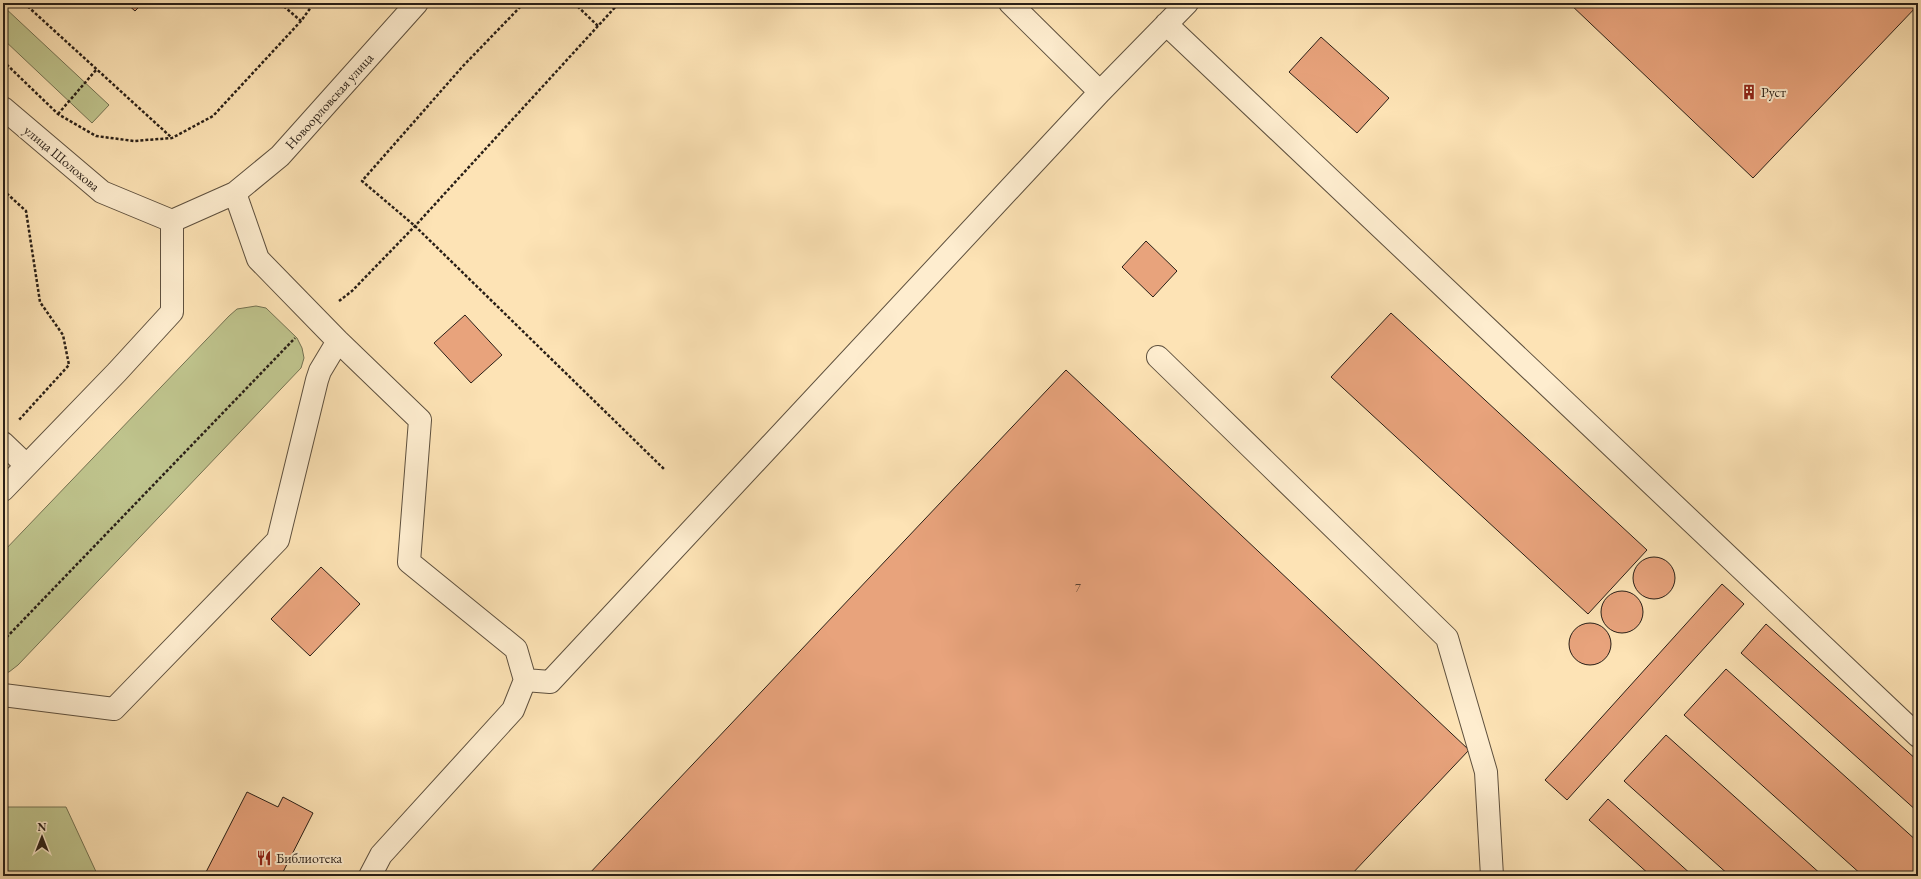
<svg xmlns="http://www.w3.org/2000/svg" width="1921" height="879" viewBox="0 0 1921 879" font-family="'EB Garamond',serif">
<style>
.green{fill:#bfc48d;stroke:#747252}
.building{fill:#e8a37c;stroke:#291f17}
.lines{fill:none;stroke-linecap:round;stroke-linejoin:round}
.minor-casing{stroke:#5e503e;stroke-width:24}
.path{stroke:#291f17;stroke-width:2.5;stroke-dasharray:3 2;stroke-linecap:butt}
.minor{stroke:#feedcf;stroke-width:22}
.labels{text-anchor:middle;stroke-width:4;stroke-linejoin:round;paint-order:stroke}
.number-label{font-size:12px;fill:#594030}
.poi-label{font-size:14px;fill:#291f17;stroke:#feedcf;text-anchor:start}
.street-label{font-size:14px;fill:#291f17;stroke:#feedcf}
</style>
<rect width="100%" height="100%" fill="#fde3b5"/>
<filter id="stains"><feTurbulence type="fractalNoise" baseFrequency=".005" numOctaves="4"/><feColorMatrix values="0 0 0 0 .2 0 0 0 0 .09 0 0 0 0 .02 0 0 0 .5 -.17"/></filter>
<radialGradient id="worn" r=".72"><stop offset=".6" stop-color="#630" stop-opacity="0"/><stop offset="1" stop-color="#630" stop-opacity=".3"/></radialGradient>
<!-- green -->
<path class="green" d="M3,6L109,105L92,123L3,39Z
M256,306L266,308L297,338L302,348L304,358L301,368L18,665L9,672L3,673V552L229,316L237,309Z
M3,807H66L98,876H3Z"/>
<!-- building -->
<path class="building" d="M126,3H143L135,11Z
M1569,3H1918V5L1753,178Z
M1321,37L1389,98L1357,133L1289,72Z
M1146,241L1177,271L1153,297L1122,267Z
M1391,313L1647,550L1588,614L1331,377Z
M465,315L502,355L471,383L434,343Z
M1066,370L1469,750L1350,876H587Z
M1633 578a21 21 0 1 1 42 0a21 21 0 1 1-42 0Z
M321,567L360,604L310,656L271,619Z
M1722,584L1744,604L1567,800L1545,780Z
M1601 612a21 21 0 1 1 42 0a21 21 0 1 1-42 0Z
M1569 644a21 21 0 1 1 42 0a21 21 0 1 1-42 0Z
M1766,624L1918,761V812L1741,653Z
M1726,669L1918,842V876H1863L1684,715Z
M1666,735L1823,876H1730L1624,781Z
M247,792L278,807L283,797L313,813L281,876H204Z
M1608,799L1693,876H1651L1589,820Z"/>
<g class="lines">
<!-- minor casing -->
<g class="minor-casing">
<path id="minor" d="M1010,3L1100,92
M1166,24L1918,736
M3,108L102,192L172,221L235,193L280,156L417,3
M235,193L258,259L338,341L420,420L409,562L516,649L525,680L513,710L381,855L370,876
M1158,357L1447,638L1486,772L1492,876
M3,443L26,465
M3,490L117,372L172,312V221
M525,680L550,682L1100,92L1187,3
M3,695L114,709L278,540L317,380L320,371L338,341"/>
</g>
<!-- path -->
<path class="path" d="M24,3L172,138
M280,3L301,21
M524,3L463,66L362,181L415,226L664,469
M574,3L598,26
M3,61L58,114L96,136L134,141L172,138L213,116L301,21L314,3
M58,114L96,70
M3,190L26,211L40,302L63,335L69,365L18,421
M339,301L352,291L415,226L619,3
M3,641L295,338"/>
<!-- minor -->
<use href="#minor" class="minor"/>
</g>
<!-- icons -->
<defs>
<g id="building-bare" transform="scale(1.2)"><path d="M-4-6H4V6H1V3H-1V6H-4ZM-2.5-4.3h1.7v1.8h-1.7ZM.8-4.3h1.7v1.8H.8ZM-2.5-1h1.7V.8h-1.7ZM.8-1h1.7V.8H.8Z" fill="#8f2418" stroke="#feedcf" stroke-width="2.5" paint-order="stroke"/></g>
<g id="restaurant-bare" transform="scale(1.2)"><path d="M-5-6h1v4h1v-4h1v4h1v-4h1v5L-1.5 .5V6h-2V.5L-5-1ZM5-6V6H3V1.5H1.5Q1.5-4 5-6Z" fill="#8f2418" stroke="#feedcf" stroke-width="2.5" paint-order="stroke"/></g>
</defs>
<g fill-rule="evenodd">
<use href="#building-bare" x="1749" y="92"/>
<use href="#restaurant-bare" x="264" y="858"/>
</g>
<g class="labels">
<!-- number labels -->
<g class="number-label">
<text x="1078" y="592">7</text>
</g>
<!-- poi labels -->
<g class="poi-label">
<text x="1761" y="97">Руст</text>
<text x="276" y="863">Библиотека</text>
</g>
<!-- street labels -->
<g class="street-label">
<text transform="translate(329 101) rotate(-48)" y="5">Новоорловская улица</text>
<text transform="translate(62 158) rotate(40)" y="5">улица Шолохова</text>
</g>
</g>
<!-- margin -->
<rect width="1921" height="879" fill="none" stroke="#fde3b5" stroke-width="16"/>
<rect x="4" y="4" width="1913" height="871" fill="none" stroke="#291f17" stroke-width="2"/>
<rect x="8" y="8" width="1905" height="863" fill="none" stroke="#291f17"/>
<!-- north arrow -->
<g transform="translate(42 837)" stroke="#feedcf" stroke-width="3" paint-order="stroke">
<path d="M0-3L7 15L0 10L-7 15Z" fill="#291f17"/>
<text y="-6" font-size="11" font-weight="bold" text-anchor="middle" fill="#291f17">N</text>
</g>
<rect width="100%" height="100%" filter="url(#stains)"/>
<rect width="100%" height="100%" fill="url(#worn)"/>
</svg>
